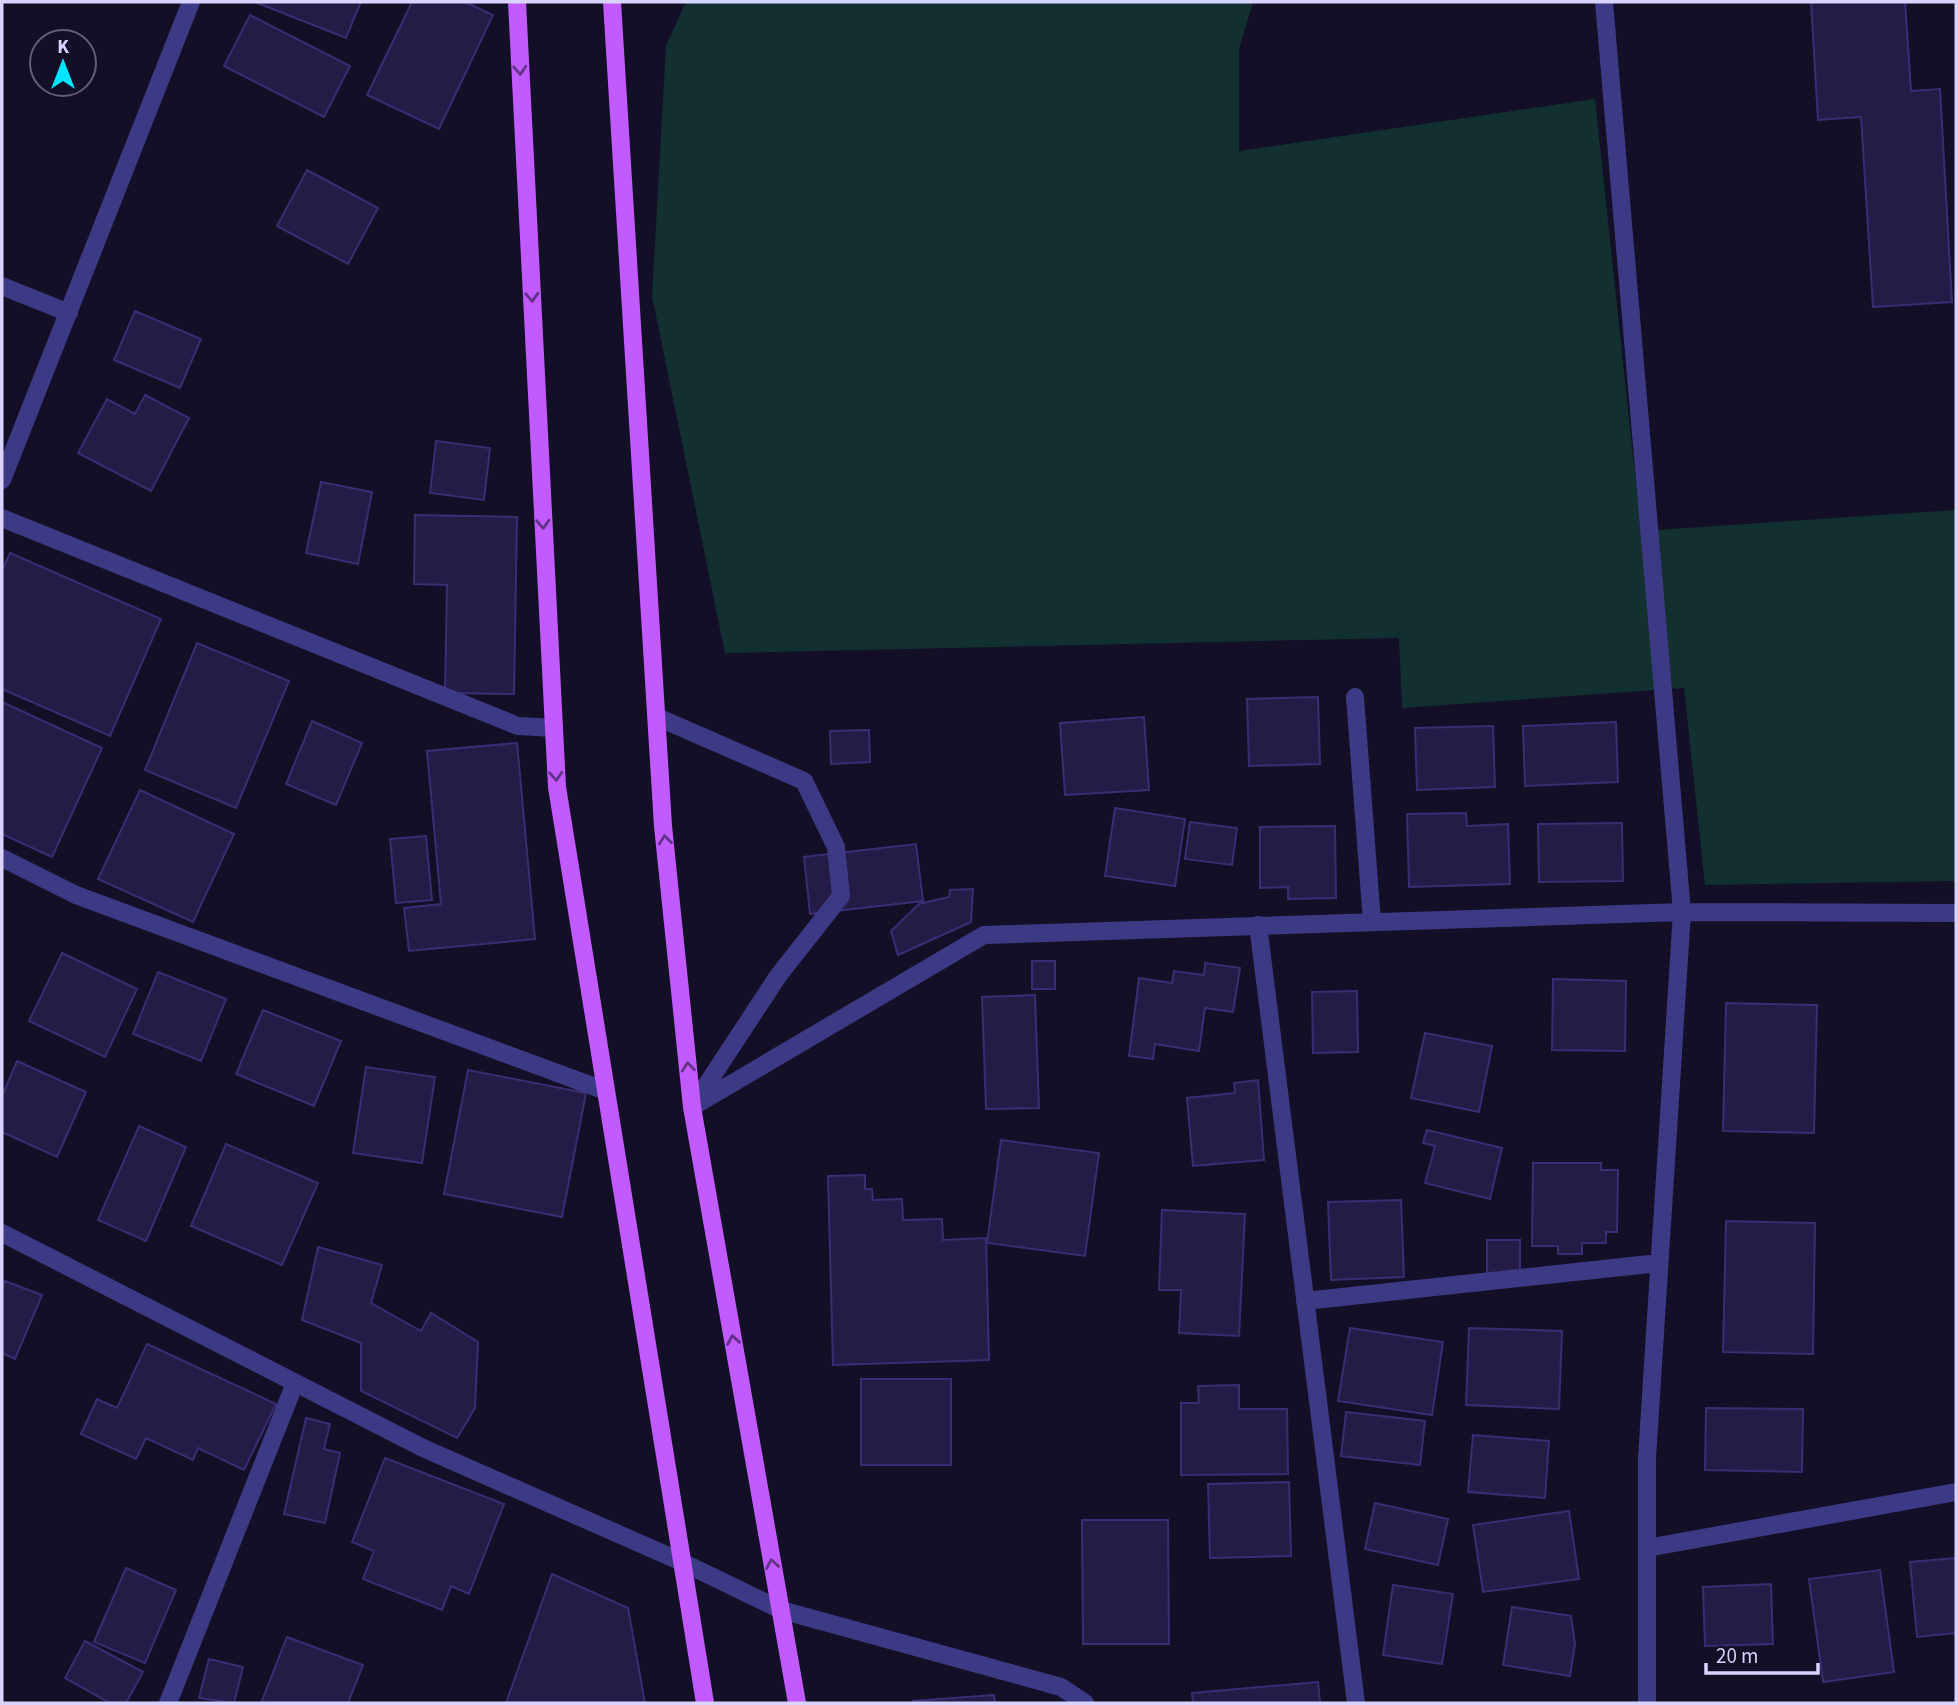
<svg xmlns="http://www.w3.org/2000/svg" width="1958" height="1705" viewBox="0 0 1958 1705" font-family="'Source Sans 3',sans-serif">
<style>
.green{fill:#12302f}
.building{fill:#241b47;stroke:#3b2d73;stroke-width:2}
.lines{fill:none;stroke-linecap:round;stroke-linejoin:round}
.minor{stroke:#3d3a85;stroke-width:18}
.major{stroke:#c25bff;stroke-width:18}
.oneway{stroke:#623188}
</style>
<rect width="100%" height="100%" fill="#130f26"/>
<!-- green -->
<path class="green" d="M686,2H1253L1239,49V151L1595,99L1641,531L1956,510V881L1705,885L1684,688L1402,708L1399,638L725,653L652,296L666,45Z"/>
<!-- building -->
<path class="building" d="M255,2H361L346,38Z
M412,2H465L493,15L439,129L367,95Z
M1811,2H1905L1911,91L1940,89L1952,302L1873,307L1861,117L1818,120Z
M250,15L350,66L324,117L224,66Z
M307,170L378,208L348,264L277,226Z
M135,311L201,339L180,388L114,360Z
M145,395L189,418L151,491L78,453L107,399L135,414Z
M436,441L490,448L484,500L430,493Z
M321,482L372,492L358,564L306,553Z
M415,515L517,517L514,694L445,693L447,585L414,584Z
M10,553L161,619L110,736L2,689V571Z
M197,643L289,681L236,808L145,770Z
M1318,697L1320,764L1249,766L1247,699Z
M2,702L102,748L52,857L2,834Z
M1144,717L1149,790L1065,795L1060,723Z
M312,721L362,743L336,805L286,784Z
M1616,722L1618,782L1525,786L1523,726Z
M1493,726L1495,787L1417,790L1415,728Z
M869,730L870,762L831,764L830,731Z
M517,743L535,939L409,951L404,908L441,904L427,751Z
M140,790L234,834L193,922L98,879Z
M1115,808L1185,819L1175,886L1105,876Z
M1466,813L1467,826L1508,824L1510,884L1409,887L1407,814Z
M1190,822L1237,828L1232,865L1185,859Z
M1622,823L1623,881L1539,882L1538,824Z
M1335,826L1336,898L1288,899V887L1260,888V827Z
M426,836L432,900L396,903L390,839Z
M916,844L923,901L810,914L804,857Z
M973,889L971,922L898,955L891,931L919,904L949,897L950,890Z
M62,953L137,989L105,1057L29,1021Z
M1032,961H1055V989H1032Z
M1205,963L1240,968L1233,1012L1205,1008L1199,1051L1155,1044L1153,1059L1129,1056L1139,978L1172,983L1174,971L1204,975Z
M158,972L226,999L201,1061L133,1034Z
M1553,979L1626,981L1625,1051L1552,1050Z
M1357,991L1358,1052L1313,1053L1312,992Z
M1035,995L1039,1108L986,1109L982,997Z
M1726,1003L1817,1005L1814,1133L1723,1131Z
M263,1010L341,1041L314,1106L236,1074Z
M1425,1033L1492,1046L1479,1112L1411,1098Z
M17,1061L86,1092L57,1157L2,1132V1096Z
M366,1067L435,1077L422,1163L353,1153Z
M468,1070L586,1093L562,1217L444,1194Z
M1258,1080L1264,1160L1193,1166L1187,1098L1235,1093L1234,1083Z
M139,1126L186,1147L146,1241L98,1220Z
M1427,1130L1502,1148L1490,1199L1425,1183L1435,1146L1423,1143Z
M1001,1140L1099,1153L1085,1256L987,1243Z
M226,1144L318,1183L282,1265L191,1226Z
M1533,1163H1601V1170H1618L1617,1232H1606V1243H1582V1254H1558V1246H1532Z
M865,1175V1189H872L873,1200L902,1199L903,1220L942,1219L943,1240L986,1238L989,1360L833,1365L828,1176Z
M1401,1200L1404,1277L1331,1280L1328,1202Z
M1162,1210L1245,1214L1239,1336L1179,1333L1181,1290H1159Z
M1726,1221L1815,1223L1813,1354L1723,1352Z
M1487,1240H1520V1273H1487Z
M318,1247L382,1265L371,1303L421,1331L431,1313L478,1342L475,1408L457,1438L361,1391V1343L302,1320Z
M5,1281L42,1295L15,1359L2,1353V1288Z
M1350,1328L1443,1342L1432,1415L1338,1401Z
M1469,1328L1562,1331L1559,1409L1466,1405Z
M147,1344L276,1404L244,1470L198,1448L193,1460L146,1438L136,1459L81,1434L97,1399L117,1408Z
M861,1379H951V1465H861Z
M1239,1385V1409H1287L1288,1474L1181,1475V1403H1199L1198,1386Z
M1706,1408L1803,1409L1802,1472L1705,1470Z
M1346,1412L1425,1421L1420,1465L1341,1456Z
M306,1418L330,1424L324,1449L340,1453L325,1523L284,1514Z
M1473,1435L1549,1441L1545,1498L1468,1492Z
M385,1458L504,1504L469,1594L451,1586L442,1610L363,1579L374,1551L352,1542Z
M1289,1482L1291,1556L1210,1558L1208,1484Z
M1375,1503L1448,1519L1438,1565L1365,1549Z
M1569,1511L1579,1579L1483,1592L1473,1525Z
M1082,1520H1168L1169,1644H1083Z
M1956,1558V1633L1917,1637L1910,1562Z
M126,1568L176,1590L145,1663L94,1642Z
M1880,1570L1894,1672L1823,1682L1809,1579Z
M552,1574L628,1608L645,1703H506Z
M1771,1584L1773,1644L1705,1646L1703,1587Z
M1393,1585L1453,1594L1442,1664L1383,1655Z
M1512,1607L1571,1616L1575,1644L1570,1676L1503,1665Z
M287,1637L363,1665L348,1703H261Z
M85,1641L143,1672L126,1703H110L65,1678Z
M209,1659L243,1667L234,1703L199,1698Z
M1318,1682L1320,1703H1193L1192,1693Z
M994,1695L995,1703H913V1701Z"/>
<g class="lines">
<!-- minor -->
<path class="minor" d="M1604,2L1682,912L1647,1458V1703
M2,286L69,313
M2,480L191,2
M2,518L518,726L554,728
M1355,697L1372,922
M657,717L804,781L836,847L841,896L778,976L694,1104
M2,858L76,895L606,1091
M1258,925L1356,1703
M692,1107L984,935L1682,912L1956,913
M2,1233L423,1448L682,1562L781,1610L1061,1687L1085,1703
M1305,1301L1659,1263
M1647,1548L1956,1492
M168,1703L295,1383"/>
<!-- major -->
<path class="major" d="M517,2L557,787L705,1703
M612,2L663,826L692,1107L797,1703"/>
</g>
<!-- one-way arrows -->
<defs><path id="oneway-chevron" d="M-2-3.5L2.5 0L-2 3.5" fill="none" stroke-width="1.6" stroke-linecap="round" stroke-linejoin="round" transform="scale(1.75)"/></defs>
<g class="oneway">
<use href="#oneway-chevron" transform="translate(520 70) rotate(87)"/>
<use href="#oneway-chevron" transform="translate(532 297) rotate(87)"/>
<use href="#oneway-chevron" transform="translate(543 524) rotate(87)"/>
<use href="#oneway-chevron" transform="translate(556 776) rotate(87)"/>
<use href="#oneway-chevron" transform="translate(665 840) rotate(-96)"/>
<use href="#oneway-chevron" transform="translate(688 1067) rotate(-96)"/>
<use href="#oneway-chevron" transform="translate(733 1340) rotate(-100)"/>
<use href="#oneway-chevron" transform="translate(772 1564) rotate(-100)"/>
</g>
<!-- border -->
<rect width="1958" height="1705" fill="none" stroke="#d9d4ff" stroke-width="7"/>
<!-- north arrow -->
<g transform="translate(63 63)"><circle r="33" fill="#130f26" stroke="#625e7d" stroke-width="2"/>
<path d="M0-5L12 26L0 18L-12 26Z" fill="#00e5ff"/>
<text y="-10" font-size="19" font-weight="bold" text-anchor="middle" fill="#d9d4ff">K</text>
</g>
<!-- scale -->
<path d="M1706 1663v10h112v-10" fill="none" stroke="#d9d4ff" stroke-width="3.5"/>
<text x="1716" y="1663" font-size="21" fill="#d9d4ff" stroke="#130f26" stroke-width="5" paint-order="stroke">20 m</text>
</svg>
